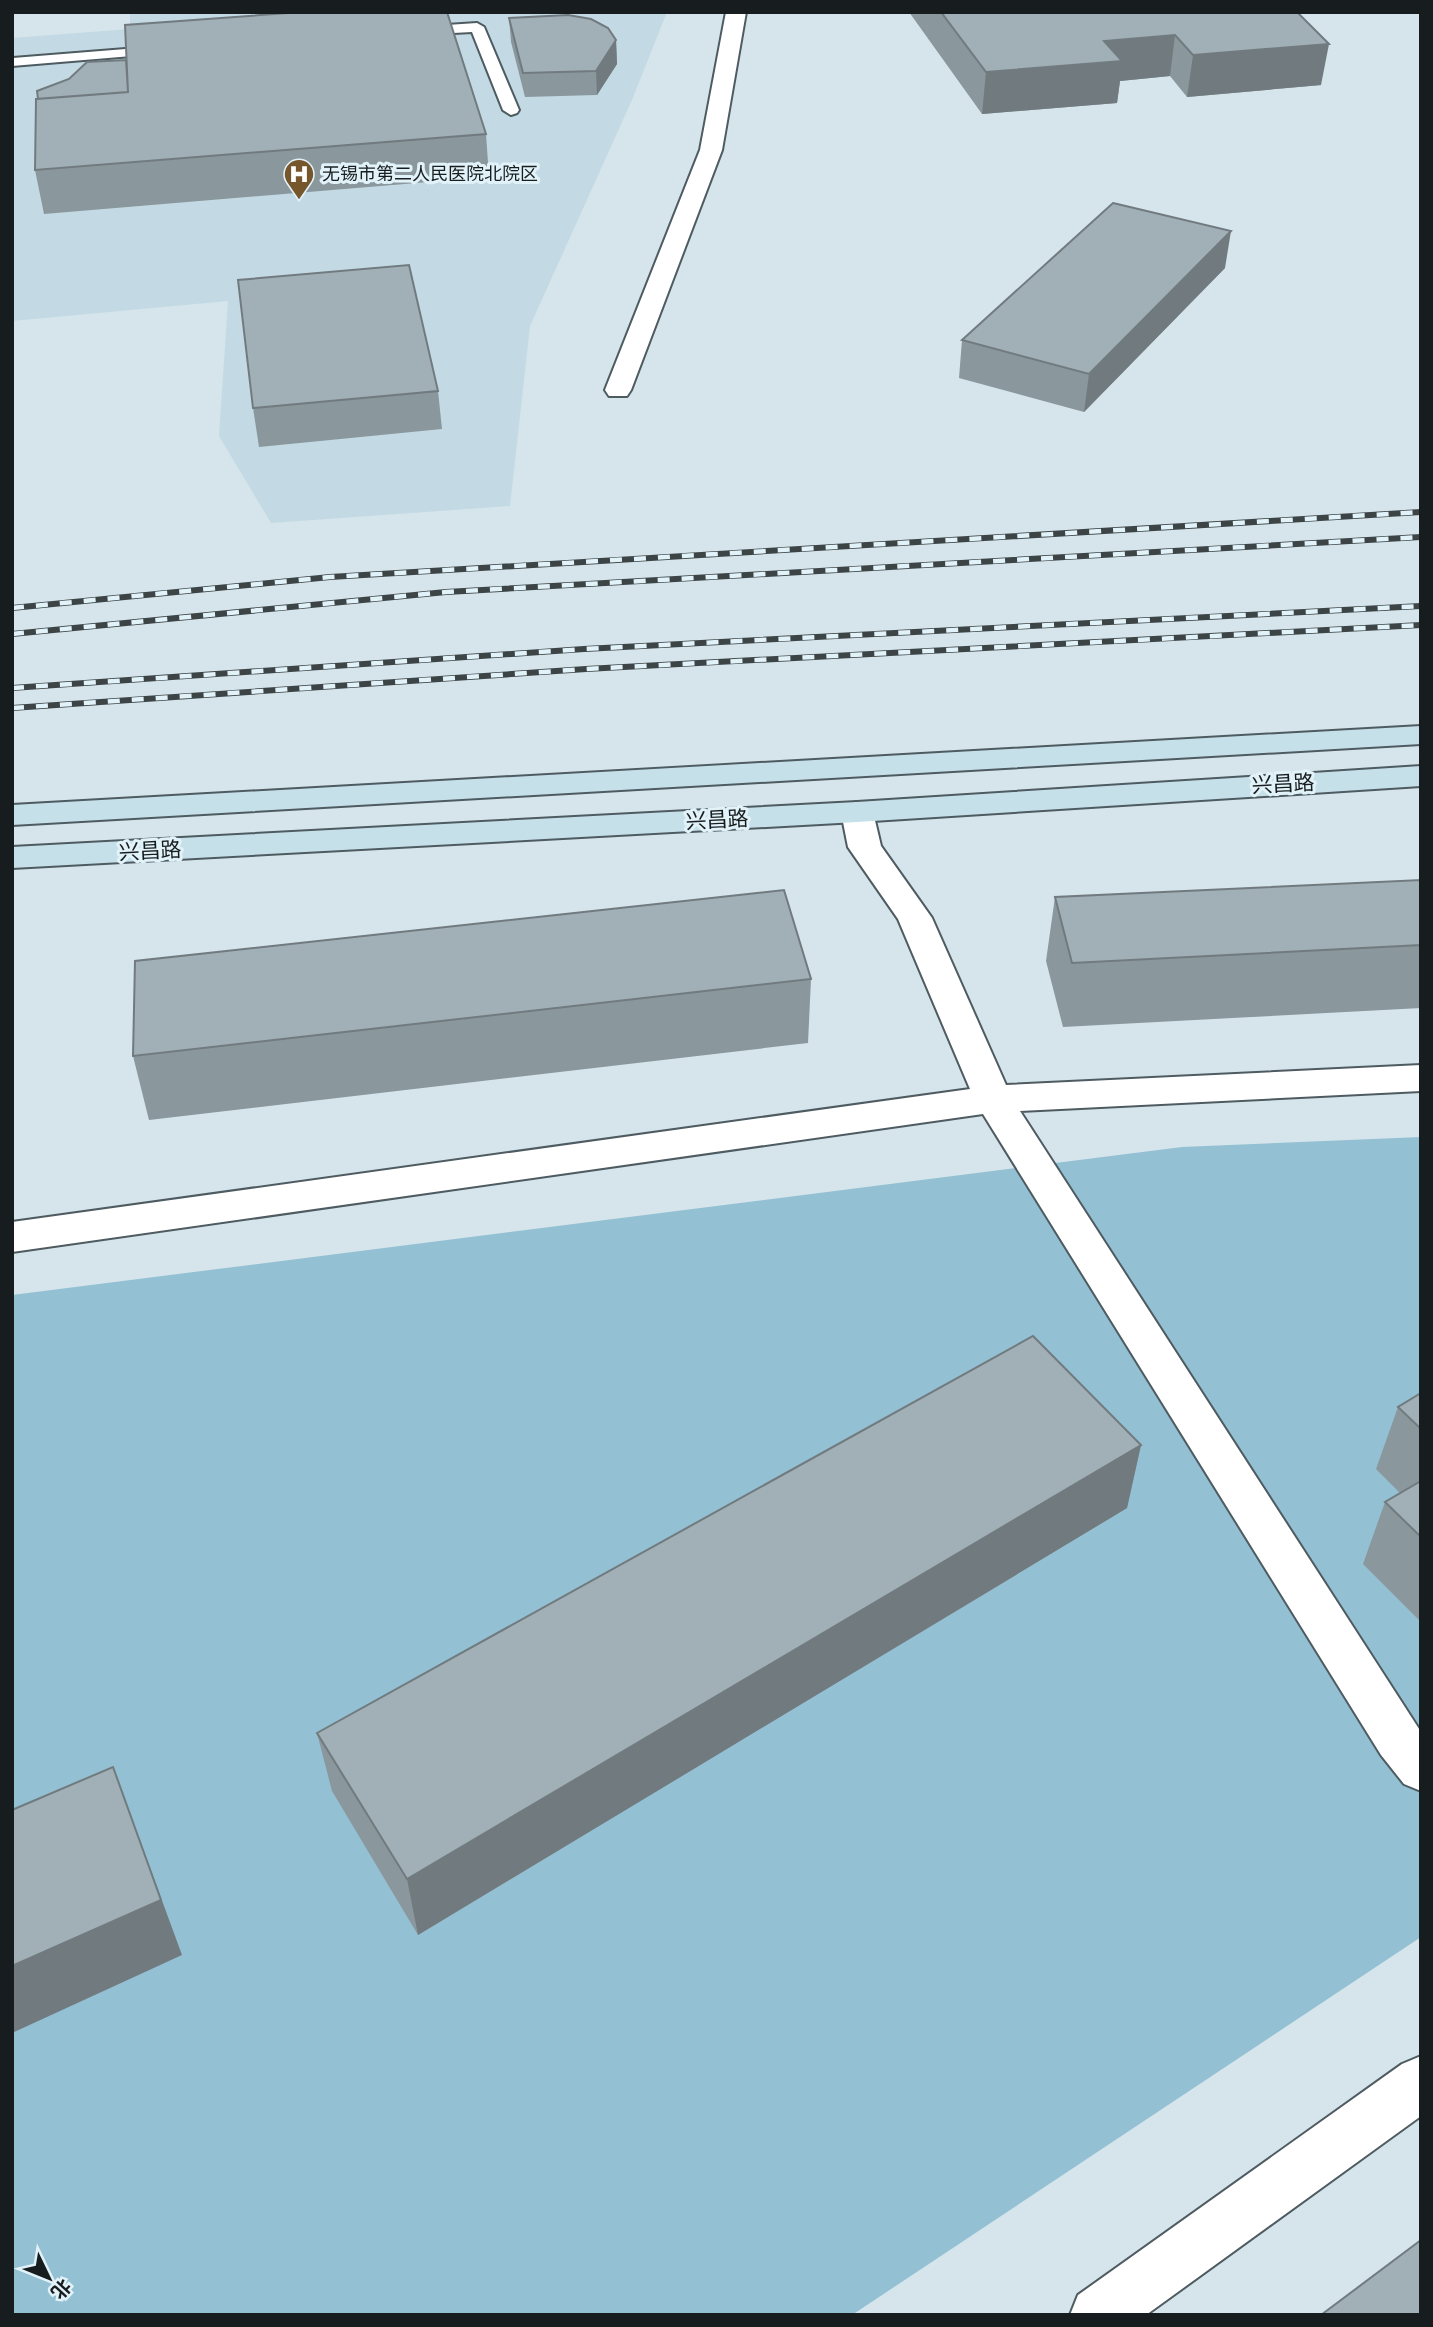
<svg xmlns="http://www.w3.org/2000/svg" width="1433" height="2327" viewBox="0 0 1433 2327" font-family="'IBM Plex Sans','Noto Sans SC',sans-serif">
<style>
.built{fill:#c3dae4}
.green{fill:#93c0d3}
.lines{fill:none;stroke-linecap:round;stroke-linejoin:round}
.lane-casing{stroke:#4e5b61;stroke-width:4}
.street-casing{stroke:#4e5b61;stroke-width:4}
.secondary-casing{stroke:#4e5b61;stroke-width:4}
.lane{fill:#fff;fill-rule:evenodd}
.street{fill:#fff;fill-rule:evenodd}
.secondary{fill:#c6e0ea;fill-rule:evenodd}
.rail-casing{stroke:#3c4446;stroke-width:6}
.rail{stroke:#e2f2f9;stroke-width:4.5;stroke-dasharray:12;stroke-linecap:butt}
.wall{fill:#8a979d}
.shaded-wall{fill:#717b7f}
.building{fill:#a1b0b6;stroke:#717b7f;stroke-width:2}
.labels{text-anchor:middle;stroke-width:6;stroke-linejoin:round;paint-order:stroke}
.far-poi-label{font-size:18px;fill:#171d1f;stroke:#e2f2f9;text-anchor:start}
.street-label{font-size:21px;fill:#171d1f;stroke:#e2f2f9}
</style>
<rect width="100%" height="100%" fill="#d5e5eb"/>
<!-- built -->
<path class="built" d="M130,12H667L632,100L530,326L510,506L271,523L219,436L228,301L12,321V38L130,29Z"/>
<!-- green -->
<path class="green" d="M1421,1137V1937L852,2315H12V1295L1182,1147Z"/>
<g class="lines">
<!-- lane casing -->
<g class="lane-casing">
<path id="lane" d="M477,23L484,27L519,110L517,113L511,115L503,110L472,32L416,35L409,31L416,27Z
M163,46L170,50L168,53L12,66L13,58Z"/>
</g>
<!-- street casing -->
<g class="street-casing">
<path id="street" d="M726,12H746L722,150L631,390L627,396H609L605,390L700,150Z
M857,802L869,805L873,812L881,846L932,918L1006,1085L1421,1065V1091L1020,1111L1421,1732V1791L1404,1784L1381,1755L983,1114L12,1252V1222L970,1089L898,919L848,847L841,812L845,805Z
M1421,2056V2116L1146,2315H1070L1078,2295L1402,2064Z"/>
</g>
<!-- secondary casing -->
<g class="secondary-casing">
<path id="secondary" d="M1421,726V744L12,825V805Z
M1421,766V786L857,822L12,868V847L857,802Z"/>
</g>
<!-- lane -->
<use href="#lane" class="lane"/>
<!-- street -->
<use href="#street" class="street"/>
<!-- secondary -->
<use href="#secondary" class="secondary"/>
<!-- rail casing -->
<g class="rail-casing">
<path id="rail" d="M12,608L330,577L1421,512
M12,634L446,592L1421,537
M12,688L584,649L1421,606
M12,708L586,669L1421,625"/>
</g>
<!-- rail -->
<use href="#rail" class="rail"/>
</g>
<!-- wall -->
<path class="wall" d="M909,12H1297L1321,85L1187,97L1170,76L1120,81L1117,103L982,114Z
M509,18L616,40L617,64L597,95L525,97L511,42Z
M69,79L486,134L489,177L44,214L35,170L38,99Z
M1225,268L1084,412L959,378L962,340Z
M438,391L442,429L259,447L253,408Z
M1421,880V1008L1063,1027L1046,961L1055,897Z
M811,979L808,1043L149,1120L133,1056Z
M1421,1393V1622L1363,1564L1385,1502L1400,1493L1376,1469L1398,1407Z
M1141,1445L1127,1508L418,1935L332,1791L317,1733Z"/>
<!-- shaded-wall -->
<path class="shaded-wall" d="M1175,35L1170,76L1120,81L1117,103L982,114L986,72L1104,41Z
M616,40L617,64L597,95L596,71Z
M1329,44L1321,85L1187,97L1193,55Z
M1231,231L1225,268L1084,412L1089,374Z
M1141,1445L1127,1508L418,1935L407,1879Z
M113,1767L182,1955L12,2033V1966Z"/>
<!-- building -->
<path class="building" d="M302,12H447L486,134L35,170L36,99L128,92L125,25Z
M941,12H1297L1329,44L1193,55L1175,35L1104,41L1122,61L986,72Z
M568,15L591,19L608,28L616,40L596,71L523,73L509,18Z
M126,60L128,92L38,99L37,91L69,79L87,62Z
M1113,203L1231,231L1089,374L962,340Z
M409,265L438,391L253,408L238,280Z
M1421,880V945L1072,963L1055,897Z
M784,890L811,979L133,1056L135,961Z
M1033,1336L1141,1445L407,1879L317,1733Z
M1421,1393V1429L1398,1407Z
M1421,1481V1537L1385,1502Z
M113,1767L161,1900L12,1966V1810Z
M1421,2240V2315H1321Z"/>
<!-- icons -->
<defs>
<g id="hospital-pin" transform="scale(1.575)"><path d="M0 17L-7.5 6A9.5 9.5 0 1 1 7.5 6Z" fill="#75572b" stroke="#e2f2f9"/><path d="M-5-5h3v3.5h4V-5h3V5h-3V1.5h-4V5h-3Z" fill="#fff"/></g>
</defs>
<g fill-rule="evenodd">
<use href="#hospital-pin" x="299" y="174"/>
</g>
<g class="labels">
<!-- far-poi labels -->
<g class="far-poi-label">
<text x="322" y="180">无锡市第二人民医院北院区</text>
</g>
<!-- street labels -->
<g class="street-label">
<text transform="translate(1283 784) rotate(-3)" y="7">兴昌路</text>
<text transform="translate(717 820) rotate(-3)" y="7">兴昌路</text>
<text transform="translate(150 851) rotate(-3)" y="7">兴昌路</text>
</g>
</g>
<!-- border -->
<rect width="1433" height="2327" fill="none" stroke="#171d1f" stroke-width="28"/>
<!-- north arrow -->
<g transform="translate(49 2278) rotate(133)" stroke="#e2f2f9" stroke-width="5" paint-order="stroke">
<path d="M0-5L12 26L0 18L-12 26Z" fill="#171d1f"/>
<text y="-10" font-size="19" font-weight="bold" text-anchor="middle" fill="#171d1f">北</text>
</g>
</svg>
